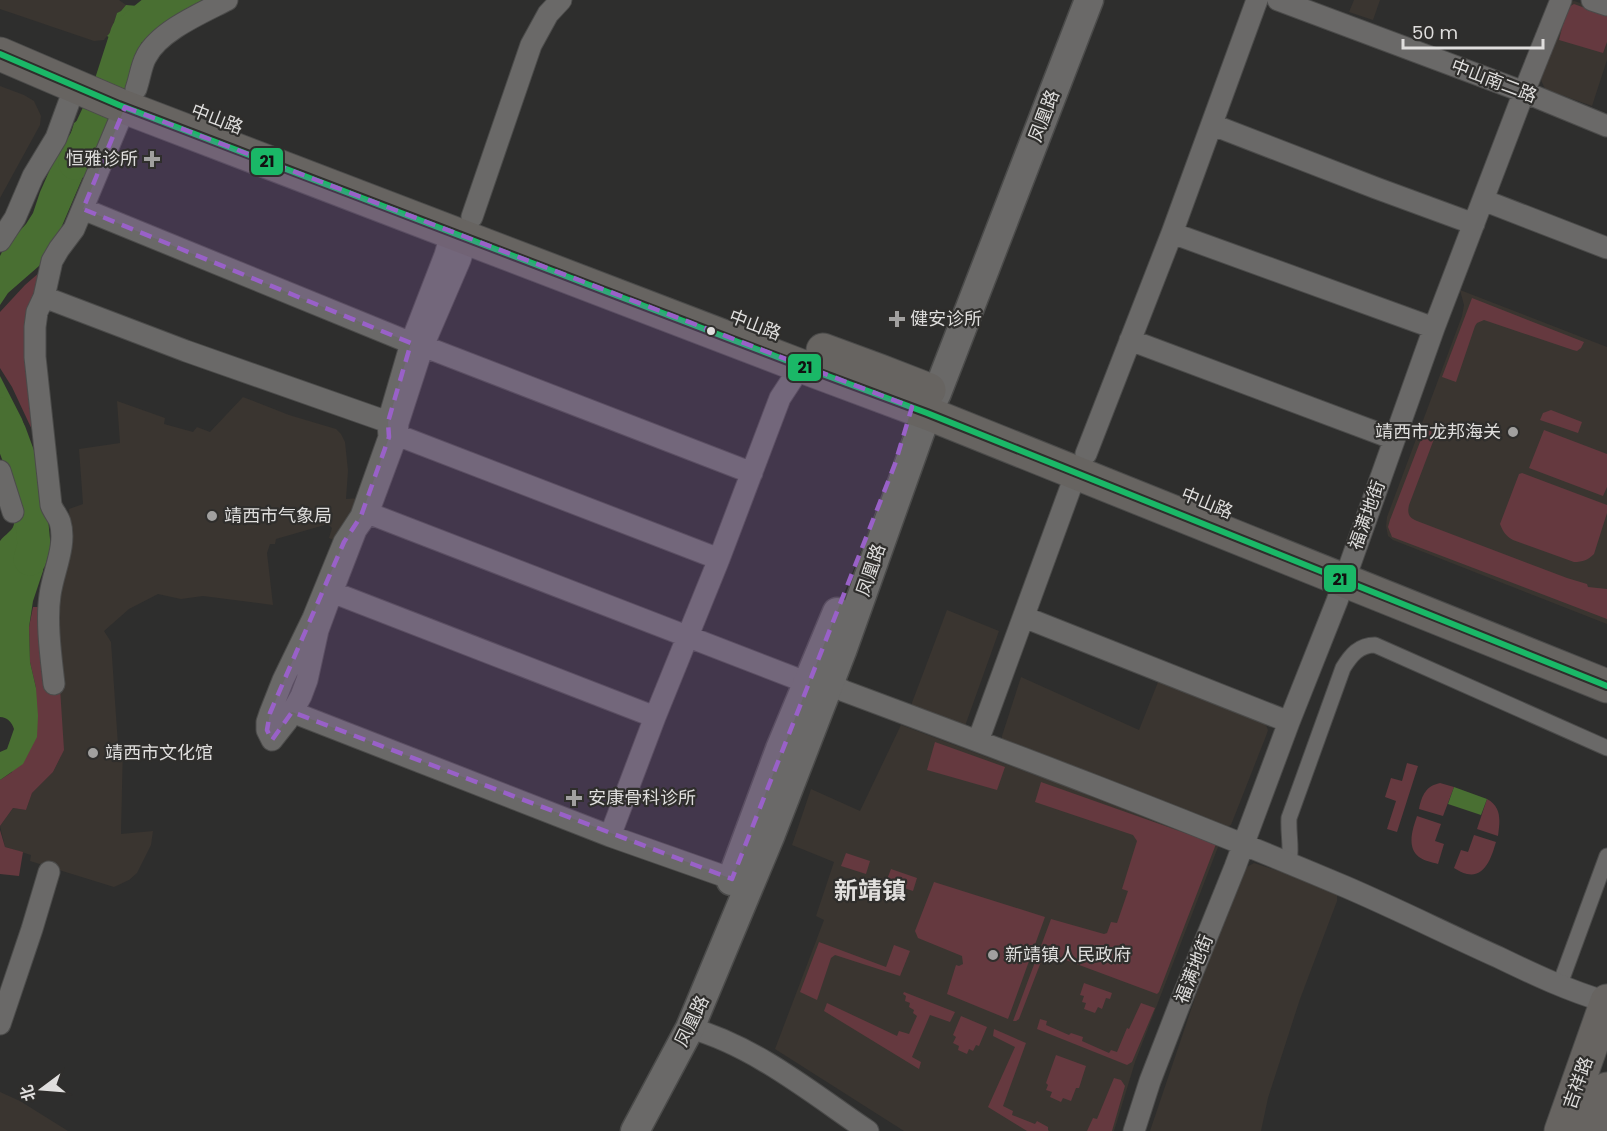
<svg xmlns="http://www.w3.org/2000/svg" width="1607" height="1131" viewBox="0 0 1607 1131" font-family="Poppins,'Noto Sans SC',sans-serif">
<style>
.built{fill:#3a3530}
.green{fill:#65393f}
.water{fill:#496f32}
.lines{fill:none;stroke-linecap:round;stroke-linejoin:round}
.river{stroke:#496f32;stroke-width:33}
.pedestrian-casing{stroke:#4b4b4a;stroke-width:17}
.minor-casing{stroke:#4b4b4a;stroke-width:23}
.secondary-casing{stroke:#4b4b4a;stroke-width:31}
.primary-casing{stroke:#4b4b4a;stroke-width:35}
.pedestrian{stroke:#6a6968;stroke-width:15}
.minor{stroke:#6a6968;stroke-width:21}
.secondary{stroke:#6a6968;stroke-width:28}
.primary{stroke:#676461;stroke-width:33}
.bus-1-casing{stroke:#2f2e2c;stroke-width:10}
.bus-1{stroke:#1ab867;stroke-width:6}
.marked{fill:#9961c8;fill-opacity:0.2;stroke:#9961c8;stroke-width:4.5;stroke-dasharray:12 8;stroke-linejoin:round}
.poi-dot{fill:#a1a09f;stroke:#2f2e2c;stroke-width:2}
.bus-dot{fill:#dfdedd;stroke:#2f2e2c;stroke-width:2}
.labels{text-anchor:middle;stroke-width:4.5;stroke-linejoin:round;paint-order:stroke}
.street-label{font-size:18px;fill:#dfdedd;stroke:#2f2e2c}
.poi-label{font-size:18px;fill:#dfdedd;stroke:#2f2e2c;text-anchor:start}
.district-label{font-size:24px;font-weight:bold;fill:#e2e0de;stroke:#2f2e2c}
.line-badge{stroke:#2f2e2c;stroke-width:2}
.pale-badge-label{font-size:16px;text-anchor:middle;font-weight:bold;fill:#111}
</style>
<rect width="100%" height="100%" fill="#2e2e2d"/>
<!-- built -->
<path class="built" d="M0,0H119L126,5L121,11L117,13L111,32L107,36L104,40L94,41L0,9Z
M1354,0H1380L1373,20L1349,12Z
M1574,1L1607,11V60L1592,106L1545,89L1541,80L1566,5L1569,3Z
M0,86L24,95L34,101L41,116L40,125L0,198Z
M1460,290L1607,347V624L1393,540L1388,536L1386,526L1387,517L1462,316L1464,305Z
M243,397L289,415L336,429L341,434L345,442L348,471L346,499L361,498L340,543L329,538L332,528L328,524L276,539L275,544H270L267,553L273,605L203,596L181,599L158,594L129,609L104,631L111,642L118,745L123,744L121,834L153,831L151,845L137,873L129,880L114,887L30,861L31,855L5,847L0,826L13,808L26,810L32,793L53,772L61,756L55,594L71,533L69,509L83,504L79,449L120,443L117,401L165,418L164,424L193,432L197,427L210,432Z
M947,610L999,631L965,726L910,708Z
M1021,677L1139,730L1160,677L1265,723L1268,730L1266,736L1231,825L1227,827L1002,740V736Z
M901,725L1040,777L1215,839L1218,843V847L1135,1062L1114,1131H904L775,1049L824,920L816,916L834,862L792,845L811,789L860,811Z
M1254,863L1335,890L1337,895V901L1300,999L1268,1098L1261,1131H1150L1196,995L1245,868Z
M0,1092L20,1101L68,1131H0Z"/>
<!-- green -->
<path class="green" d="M1574,4L1607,16V42L1603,53L1559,40L1567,8Z
M40,272L26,333L24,350L34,434L12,387L0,368V312L25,285Z
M1472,298L1584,342L1581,348L1577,351L1573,350L1484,320L1477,323L1475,326L1456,382L1442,377Z
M1551,410L1582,422L1578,433L1540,420L1543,413Z
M1425,429L1431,431L1434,439L1409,505C1407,514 1409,518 1417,521L1567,578L1587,584L1588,587L1607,589V619L1392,537L1388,527L1390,520Z
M1544,430L1607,454V487L1603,496L1529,468Z
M1522,473L1607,505V513L1594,554C1588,560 1583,562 1574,562L1513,540C1506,536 1503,532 1500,524L1519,474Z
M33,607H38L42,610L60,688L64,750L53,772L32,793L26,810L13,808L0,826V780L12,772L36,688L30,662L29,627Z
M935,742L1005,767L997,790L927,770Z
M1407,763L1418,766L1397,832L1387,829L1396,801L1385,797L1391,778L1402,781Z
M1041,782L1216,844L1159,992L1157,994L1047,953L1044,954L1019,1019L1016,1021H1013L1051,919L1104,934L1107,933L1111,922L1117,923L1128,891L1122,889L1137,841L1133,835L1035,802Z
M1440,783L1454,787L1443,816L1419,809C1422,795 1426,786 1440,783Z
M1487,799C1502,807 1500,821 1498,836L1477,829Z
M1417,816L1441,824L1435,841L1444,844L1438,864C1432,862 1424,861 1419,857C1406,847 1413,828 1417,816Z
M0,830L5,847L23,852L19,876L0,874Z
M1474,835L1496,842C1492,855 1486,878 1467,874C1462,873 1458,870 1454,868L1461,850L1468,852Z
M846,853L870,861L866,874L841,866Z
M891,869L917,878L913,891L886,882Z
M934,882L1045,917L1008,1019L947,994L956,965L959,966L963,964L962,956L918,938L915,931Z
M819,942L886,967L894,945L910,951L900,976L835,955L831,958L817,1000L800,992Z
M1084,983L1112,993L1110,999L1106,998L1102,1009L1098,1007L1095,1013L1084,1009L1086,1003L1082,1002L1084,996L1080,995Z
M904,992L955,1012L950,1022L930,1015L912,1057L921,1062L919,1069L824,1011L827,1003L897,1036L899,1031L909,1034L917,1016L913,1013L914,1010L909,1007L910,1003L905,1001L906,996L903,994Z
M1141,1003L1155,1008L1132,1062L1127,1065L1037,1029L1040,1019L1047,1021L1046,1025L1069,1035L1071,1033L1083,1037L1082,1041L1109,1053L1111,1050L1117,1052L1127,1028L1129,1029Z
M961,1016L987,1027L979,1046L976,1045L973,1051L969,1049L967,1054L958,1050L959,1046L953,1043L956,1037L953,1035Z
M994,1029L1026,1043L1003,1106L1013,1111L1012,1115L1035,1124L1037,1121L1048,1127V1130L1049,1131H1027L988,1107L1015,1047L993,1036Z
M1056,1055L1086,1066L1079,1088H1076L1071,1101L1063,1098L1061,1102L1050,1097L1052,1092L1046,1090L1048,1085L1046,1083Z
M1114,1078L1121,1080L1125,1086L1112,1131H1087L1093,1118L1097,1119Z"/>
<!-- water -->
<path class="water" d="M145,0H214L137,45L130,48L107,36L111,32L117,13L121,11L126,5L138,6Z
M82,117L100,126L102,132L50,254L39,266L8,293L0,305V256L4,248L26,224L33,213L40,192L56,156L71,133L74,123Z
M0,376L22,419L38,470L40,502L20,505L11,480L6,455L0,442Z
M39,512L43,513L46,517L48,528L43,571L33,601L29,627L30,662L36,688L38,716L37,737L23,764L0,780V752L7,749L14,729C12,722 7,717 0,717V541C6,533 18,529 13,517Z
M1454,787L1487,799L1481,815L1448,804Z"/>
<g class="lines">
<!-- river -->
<path class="river" d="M75,163L107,95L127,33L153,12L179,0
M0,414L10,433L28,482L34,545L30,559"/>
<!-- pedestrian casing -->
<g class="pedestrian-casing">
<path id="pedestrian" d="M1289,863C1292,848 1288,834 1289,818L1343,668C1351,655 1359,645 1375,645L1607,748
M1560,984L1607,856"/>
</g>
<!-- minor casing -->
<g class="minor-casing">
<path id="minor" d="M1278,0L1524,92L1607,126
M1592,0L1607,5
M136,89C140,78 141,66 146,57C159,31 202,13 227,0
M1213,125L1376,188L1474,224
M1483,200L1607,248
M83,209L411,343
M472,217L531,45L548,14L561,0
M452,231L445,255L411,343L388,422L389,437L361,516L344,542L313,618L283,680L270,713L267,722V730L272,740L287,721L301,696L307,680L318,630L332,592L356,530L368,513L397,435L398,423L423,346L460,260L467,238
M1172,233L1434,328
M0,241L15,218L33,176L56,138L75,86
M44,297L186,351L388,422
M1130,340L1394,439
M423,346L752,473
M397,435L719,559
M1086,454L1172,233L1257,0
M0,471L13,512
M368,513L808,683
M332,592L655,717
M1024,617L1289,722
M830,683L844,691C1013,754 1181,817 1346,887C1397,909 1447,934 1498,957C1533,974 1569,991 1607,1002
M54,684C51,657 46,622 50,595C53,572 67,545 60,522C58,516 53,511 51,505L35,357V327L37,312L44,297L52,261L59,249L74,229L125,107
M292,712L610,836L732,879
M978,741L1076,473
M610,836L655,717L719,559L780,398L801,366
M0,1024L32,929L49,872
M690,1028C755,1046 813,1094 868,1131
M1134,1131L1150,1081L1179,1006L1235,867L1289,722L1337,601L1434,328L1524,92L1561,0"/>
</g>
<!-- secondary casing -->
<g class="secondary-casing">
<path id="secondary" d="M731,881L780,749L837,612
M635,1131L690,1028L771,834L842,651L927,413L937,393L1089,0"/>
</g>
<!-- primary casing -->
<g class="primary-casing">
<path id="primary" d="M0,54L119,105L801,366L927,413L1607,686
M823,350L880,371L929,390
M1561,1131L1607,1001
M1591,1131L1607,1089"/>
</g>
<!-- pedestrian -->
<use href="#pedestrian" class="pedestrian"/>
<!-- minor -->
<use href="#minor" class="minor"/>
<!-- secondary -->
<use href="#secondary" class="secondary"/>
<!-- primary -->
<use href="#primary" class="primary"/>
<!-- bus-1 casing -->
<g class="bus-1-casing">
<path id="bus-1" d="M0,54L119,105L801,366L927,413L1607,686"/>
</g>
<!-- bus-1 -->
<use href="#bus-1" class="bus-1"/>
</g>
<!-- marked area -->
<path class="marked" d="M125,107L912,407L895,464L732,879L292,712L272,740L267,730L270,713L344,542L361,516L389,437L388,422L411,343L83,209Z"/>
<!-- markers -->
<g class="poi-dot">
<path d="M149 150h6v6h6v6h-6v6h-6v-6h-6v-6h6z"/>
<path d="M894 310h6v6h6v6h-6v6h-6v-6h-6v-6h6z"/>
<circle cx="1513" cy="432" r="6"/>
<circle cx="212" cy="516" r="6"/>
<circle cx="93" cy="753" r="6"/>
<path d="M571 789h6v6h6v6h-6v6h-6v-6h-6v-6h6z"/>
<circle cx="993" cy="955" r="6"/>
</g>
<circle class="bus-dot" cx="711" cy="331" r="5"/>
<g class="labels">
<!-- street labels -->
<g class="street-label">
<text transform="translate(1494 81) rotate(21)" y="6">中山南二路</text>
<text transform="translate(1044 116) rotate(-69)" y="6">凤凰路</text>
<text transform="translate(217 119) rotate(21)" y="6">中山路</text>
<text transform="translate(755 325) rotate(21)" y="6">中山路</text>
<text transform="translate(1207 503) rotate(22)" y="6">中山路</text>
<text transform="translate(1367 515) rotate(-70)" y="6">福满地街</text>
<text transform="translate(871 570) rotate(-71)" y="6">凤凰路</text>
<text transform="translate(1194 969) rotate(-68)" y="6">福满地街</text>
<text transform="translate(692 1021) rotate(-64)" y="6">凤凰路</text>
<text transform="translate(1578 1083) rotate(-70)" y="6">吉祥路</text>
</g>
<!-- poi labels -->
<g class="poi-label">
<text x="138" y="165" text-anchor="end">恒雅诊所</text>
<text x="910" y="325">健安诊所</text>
<text x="1501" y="438" text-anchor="end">靖西市龙邦海关</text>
<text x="224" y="522">靖西市气象局</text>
<text x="105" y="759">靖西市文化馆</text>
<text x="588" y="804">安康骨科诊所</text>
<text x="1005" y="961">新靖镇人民政府</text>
</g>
<!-- district labels -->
<g class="district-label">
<text x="870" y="899">新靖镇</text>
</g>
</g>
<g class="line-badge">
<rect x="250" y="147" width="34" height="29" rx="6" fill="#1ab867"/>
<rect x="787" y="353" width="35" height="29" rx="6" fill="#1ab867"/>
<rect x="1323" y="564" width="34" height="29" rx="6" fill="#1ab867"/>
</g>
<g class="pale-badge-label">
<text x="267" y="167">21</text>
<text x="805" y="373">21</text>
<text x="1340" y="585">21</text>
</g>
<!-- north arrow -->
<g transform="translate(42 1089) rotate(254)" stroke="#2f2e2c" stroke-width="4.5" paint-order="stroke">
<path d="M0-4.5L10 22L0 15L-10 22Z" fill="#dfdedd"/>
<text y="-9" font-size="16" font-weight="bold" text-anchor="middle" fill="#dfdedd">北</text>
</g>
<!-- scale -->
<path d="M1403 39v9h140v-9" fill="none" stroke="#dfdedd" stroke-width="3"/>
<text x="1412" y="39" font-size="18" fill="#dfdedd" stroke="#2f2e2c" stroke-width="4.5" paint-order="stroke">50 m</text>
</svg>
